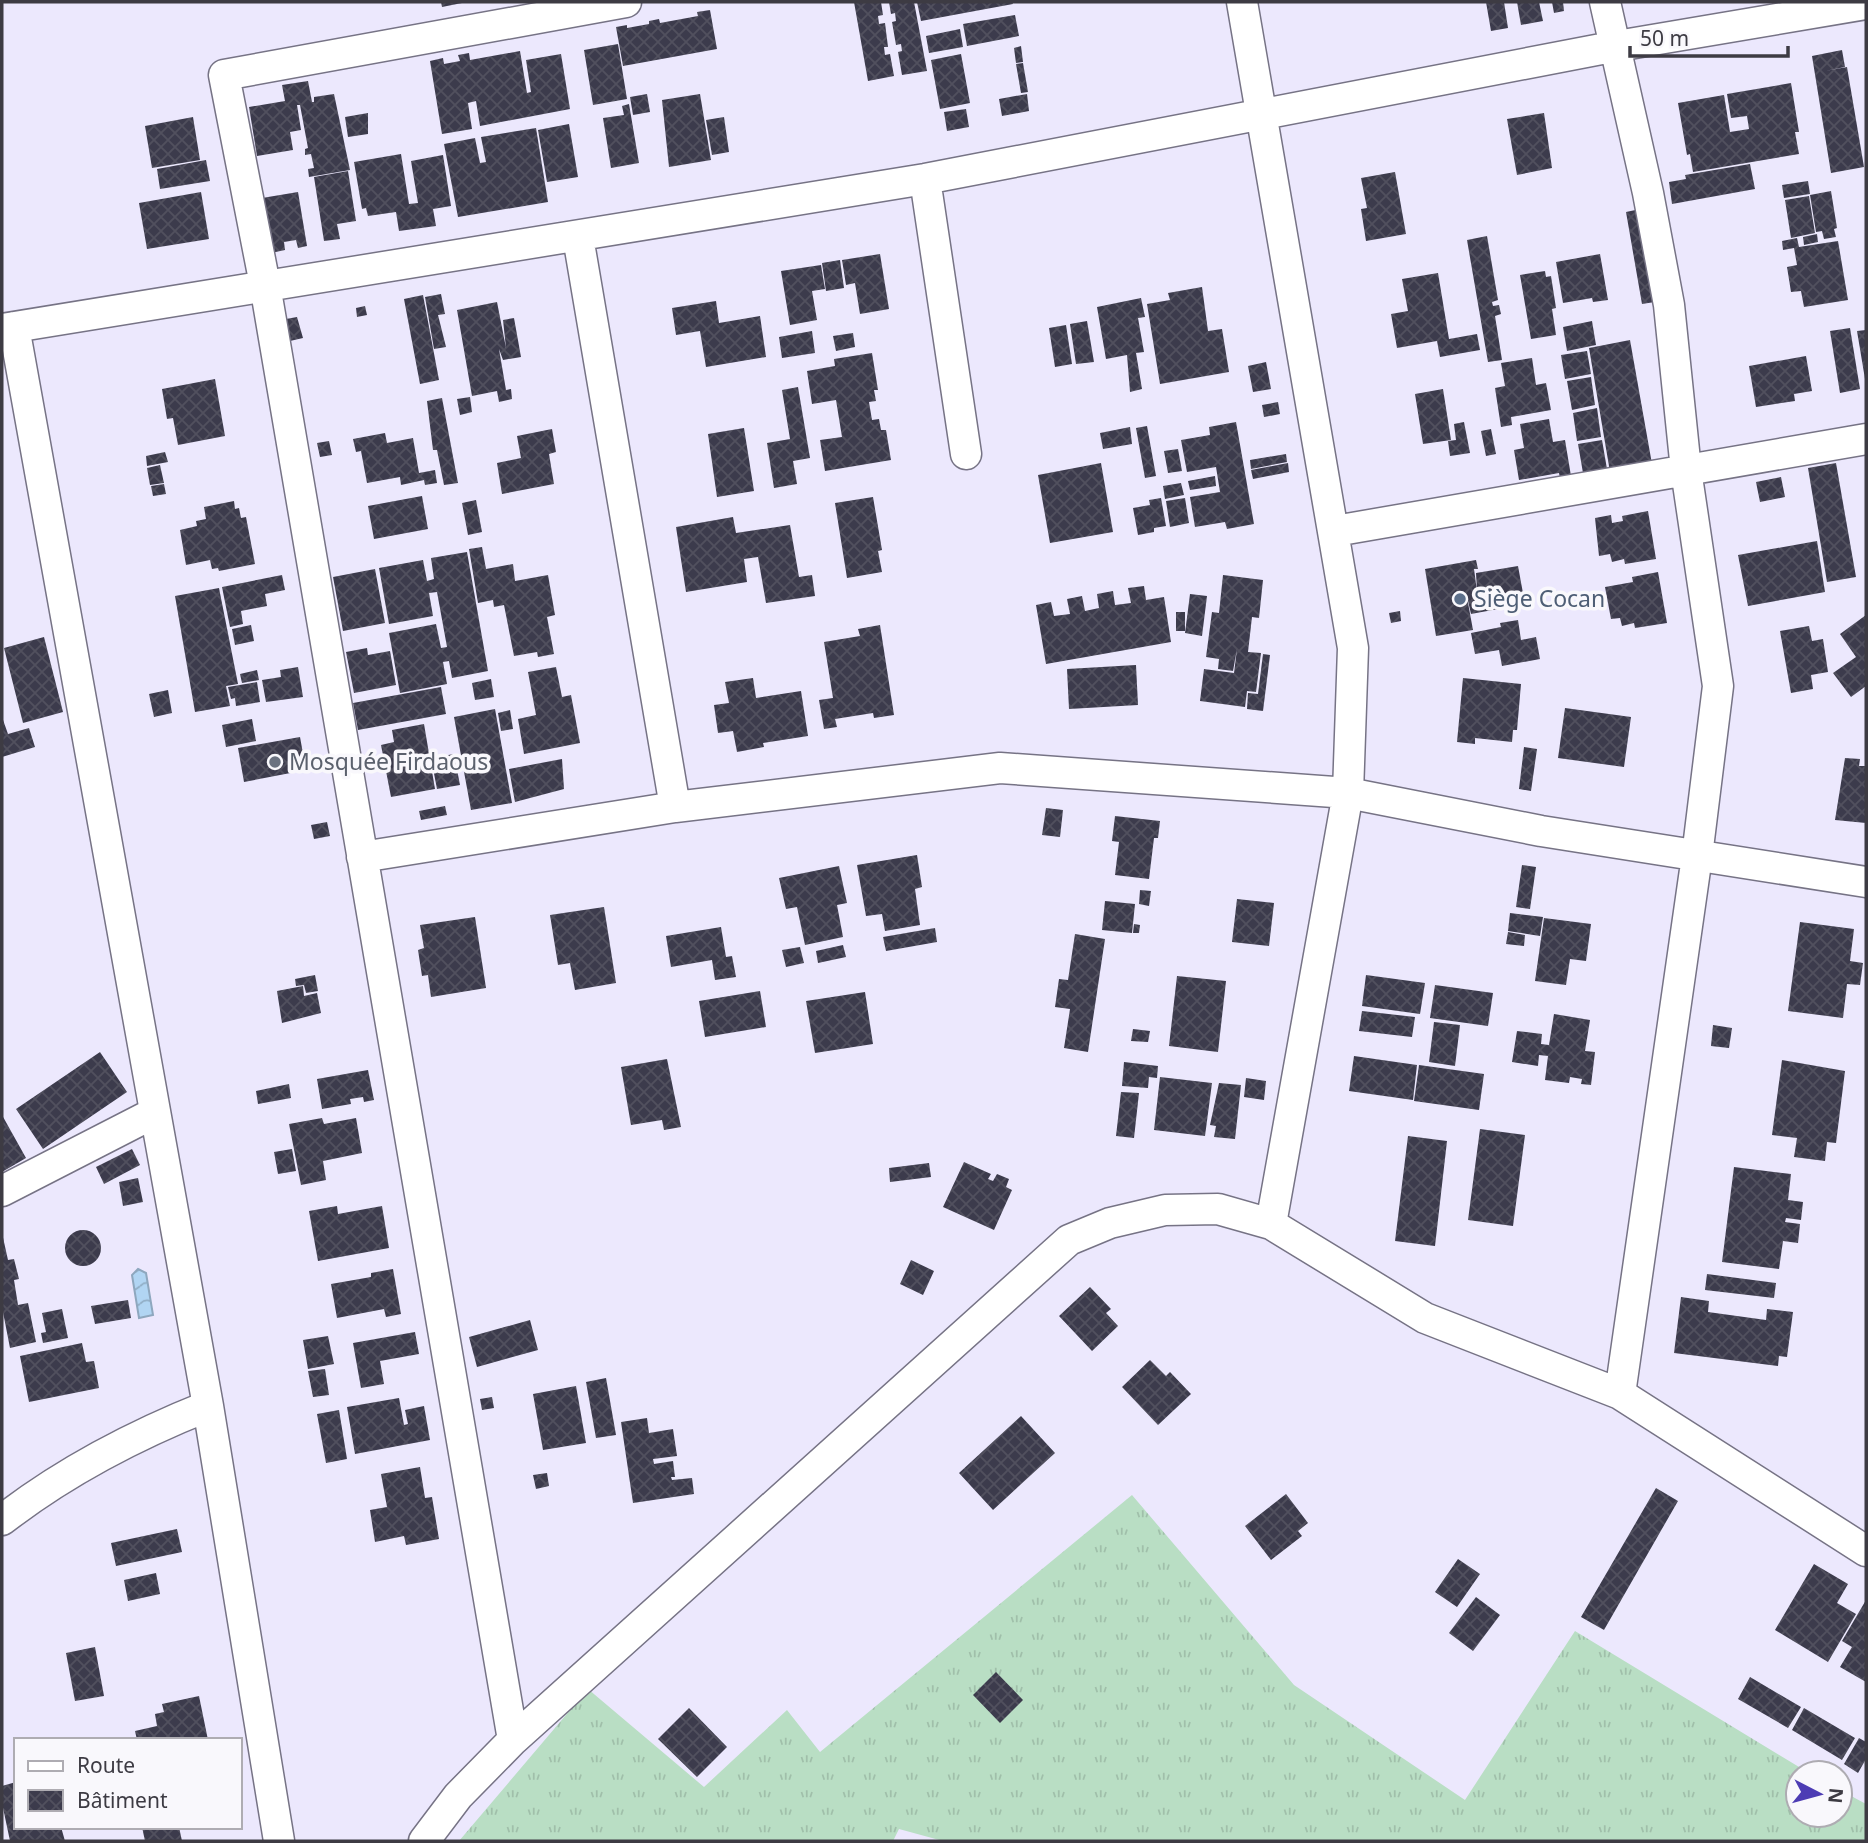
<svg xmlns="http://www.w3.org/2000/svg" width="1868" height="1843" viewBox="0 0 1868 1843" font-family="'Noto Sans',sans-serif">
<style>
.grass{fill:url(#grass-tufts)}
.water{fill:url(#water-waves);stroke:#8ea7be;stroke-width:2}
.building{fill:url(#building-cross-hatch)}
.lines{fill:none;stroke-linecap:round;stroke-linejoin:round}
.minor-casing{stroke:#767385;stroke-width:33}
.minor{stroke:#fff;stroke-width:30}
.service-dot{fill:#5c6f8a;stroke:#f9f8fc;stroke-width:2.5}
.worship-dot{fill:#6b7280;stroke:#f9f8fc;stroke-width:2.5}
.labels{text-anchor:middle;stroke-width:7;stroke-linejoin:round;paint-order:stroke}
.service-label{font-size:23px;fill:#4e5e75;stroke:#f9f8fc;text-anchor:start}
.worship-label{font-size:23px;fill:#5b616d;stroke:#f9f8fc;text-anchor:start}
</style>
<defs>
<pattern id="grass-tufts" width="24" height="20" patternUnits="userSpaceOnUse" patternTransform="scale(1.75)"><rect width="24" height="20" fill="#b9dec4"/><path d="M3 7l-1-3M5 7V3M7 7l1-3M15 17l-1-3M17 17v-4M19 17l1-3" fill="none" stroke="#a0bfaa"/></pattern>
<pattern id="water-waves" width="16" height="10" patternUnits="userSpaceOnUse" patternTransform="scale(1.75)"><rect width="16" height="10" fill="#b1d5f3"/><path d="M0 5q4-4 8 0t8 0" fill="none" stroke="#91aec6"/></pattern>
<pattern id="building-cross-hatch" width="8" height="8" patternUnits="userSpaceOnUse" patternTransform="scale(1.75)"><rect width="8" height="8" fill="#3c3b4c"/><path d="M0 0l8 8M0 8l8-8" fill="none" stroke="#51505e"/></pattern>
</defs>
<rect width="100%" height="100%" fill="#ece8fd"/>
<!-- grass -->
<path class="grass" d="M1132,1495L1294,1685L1465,1800L1575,1631L1809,1773H1798V1815H1840V1790L1866,1804V1841H943L899,1829L893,1841H459L588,1689L704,1787L787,1710L820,1752Z"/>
<!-- water -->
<path class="water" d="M138,1269L146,1273L153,1315L139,1318L132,1275Z"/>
<!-- building -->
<path class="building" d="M441,2H462V3L442,7Z
M854,2H881L883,15L878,16L879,24L885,23L888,47H884L885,55L890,54L894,76L868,81Z
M889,2H914L927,71L902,75L898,52L902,51L901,44L896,45L892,22L896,21L895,13L891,14Z
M917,2H1012L1013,4L921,21Z
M1486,2H1504L1508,28L1491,31Z
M1517,2H1539L1543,21L1521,25Z
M1552,2H1563L1564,11L1554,13Z
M710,10L717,49L623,66L616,27L627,25V28L649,24V21L659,19L660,23L698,16L697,12Z
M1015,15L1019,36L967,46L963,24Z
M960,29L963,47L929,53L926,36Z
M618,44L627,99L593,105L584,50Z
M1021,46L1023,62L1016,63L1014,48Z
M1842,50L1845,67L1825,71L1847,67L1864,167L1831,173L1812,56Z
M520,51L527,93L531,92L526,60L561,54L570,109L480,126L476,101L468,103L472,129L442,134L430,61L443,58L444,64L460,61L458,55L469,53L470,60Z
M961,54L970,103L940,109L931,60Z
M1023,63L1028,92L1021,93L1016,64Z
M308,81L312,102H314V97L334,94L350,170L309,177L308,169L314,168L311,154L305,155V149L308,148L300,105H297L301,130L290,132L293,150L257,156L249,107L285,101L282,85Z
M1791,83L1799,132H1795L1799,154L1693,172L1690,154L1687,155L1678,103L1724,95L1730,132L1749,129L1747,116L1731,118L1727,94Z
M647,94L650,112L633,115L630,97Z
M700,94L711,160L669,167L662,100Z
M1027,94L1029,111L1002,116L999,99Z
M629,104L639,163L611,168L603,118L624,115L622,106Z
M966,109L969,127L947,131L944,112Z
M368,113V134L348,137L345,117Z
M1544,113L1552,168L1517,175L1507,119Z
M193,117L200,160L152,168L145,126Z
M724,117L729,152L712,155L706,120Z
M569,124L578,177L547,182L538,130Z
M536,128L548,202L458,217L444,144L475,138L480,163L486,162L481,137Z
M401,154L409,204L418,203L411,161L443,155L451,206L433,209L436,226L399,231L396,212L368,216L366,208L362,209L354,162Z
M206,160L210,181L160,189L157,169Z
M1750,164L1755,189L1672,204L1669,182L1686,179L1685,175Z
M348,171L356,221L337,224L340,239L324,241L314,177Z
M1395,172L1406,234L1366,241L1361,209L1367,208L1361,178Z
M1808,181L1810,194L1784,198L1782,185Z
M1831,191L1837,228L1834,229L1836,237L1824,239L1822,231L1816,232L1810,195Z
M201,192L209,239L147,249L139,203Z
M298,192L307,246L298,248L296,240L284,242L285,250L271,253L262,198Z
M1809,196L1815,233L1791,238L1785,200Z
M1645,208L1661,301L1642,304L1626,212Z
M1817,234L1818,242L1804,245L1803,237Z
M1487,236L1498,300L1492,302L1493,306L1499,305L1501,314L1495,316L1502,360L1488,362L1467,240Z
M1797,238L1799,247L1838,241L1848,300L1804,307L1801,291L1791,292L1787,267L1797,265L1794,248L1783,250L1782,241Z
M880,254L889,309L860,314L855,283L846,285L842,260Z
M1600,254L1608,300L1593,302L1592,298L1563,303L1556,262Z
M840,260L844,288L826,291L822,263Z
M821,265L825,289L812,291L817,320L790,325L781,271Z
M1545,271L1546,277L1551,276L1556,308L1552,309L1556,335L1531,339L1520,275Z
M1438,273L1449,339L1477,334L1480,350L1440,357L1437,341L1397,348L1391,314L1408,311L1402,279Z
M1202,287L1208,331L1222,329L1229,372L1160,384L1147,304L1170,300L1168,293Z
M441,294L445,314L438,315L446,347L434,349L425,297Z
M423,295L439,380L420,384L404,299Z
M1141,298L1145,317L1138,318L1144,352L1136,353L1142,389L1130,392L1127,355L1106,359L1097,307Z
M716,301L719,323L760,316L766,357L706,367L700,331L676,335L672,308Z
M497,302L506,348L503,320L514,318L521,357L503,360L499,349L506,390L511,389L512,399L499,402L497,391L472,396L457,310Z
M365,306L367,315L357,317L356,308Z
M297,317L303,338L290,341L286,319Z
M1087,321L1094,362L1076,364L1070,324Z
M1592,321L1596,345L1567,351L1563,327Z
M1066,325L1072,364L1055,367L1049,328Z
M1850,328L1860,389L1840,393L1830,331Z
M1866,330V379H1865L1857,331Z
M812,331L815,353L782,358L779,337Z
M853,333L855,347L836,351L833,336Z
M1630,340L1652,464L1610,472L1589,348Z
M1587,351L1591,374L1565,379L1561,355Z
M872,353L878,390H874L876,401L869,402L872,420L879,419L881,430H886L891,460L825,471L820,440L842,437L836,400L812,404L807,371L835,366L834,359Z
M1806,356L1812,391L1794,394L1795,401L1756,407L1749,366Z
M1532,358L1536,385L1546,383L1551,410L1511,417L1512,425L1501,427L1495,388L1505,386L1501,363Z
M1266,362L1271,389L1253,392L1248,366Z
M1591,377L1595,405L1572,410L1567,381Z
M215,379L225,436L178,445L173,418L167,419L162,389Z
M798,387L810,458L793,461L797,484L774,488L767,443L790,439L782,390Z
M1443,389L1451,440L1423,444L1415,394Z
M470,397L472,412L460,415L457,399Z
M442,398L458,483L444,485L437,450H433L427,401Z
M1278,402L1280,414L1264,417L1262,405Z
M1597,408L1601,437L1577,441L1573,413Z
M1549,419L1553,442L1565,440L1571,476L1560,478L1559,473L1519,480L1514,450L1524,448L1520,424Z
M1236,422L1254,524L1227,529L1225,522L1195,527L1190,497L1220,492L1216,467L1187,472L1181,440L1210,435L1209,427Z
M1464,422L1470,453L1450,456L1448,441L1456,440L1454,424Z
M1147,426L1156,476L1145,478L1136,428Z
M1130,427L1132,444L1103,449L1100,433Z
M744,428L754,491L717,497L708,434Z
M552,429L556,452L549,454L554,484L502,494L497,463L521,458L517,436Z
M1491,429L1496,454L1486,456L1481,431Z
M385,433L387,443L413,438L419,473L435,470L437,483L425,485L424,480L401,485L400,477L367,483L361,451L356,452L353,439Z
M1602,440L1607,469L1583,473L1578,444Z
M329,441L332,455L320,457L317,443Z
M1178,449L1182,471L1168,473L1164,451Z
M165,452L168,462L147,466L146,456Z
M1286,454L1287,462L1251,469L1250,460Z
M1101,463L1113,532L1050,543L1038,475Z
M1288,463L1289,472L1253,479L1251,470Z
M1836,463L1856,577L1827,582L1808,468Z
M160,465L164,483L150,485L147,468Z
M1215,476L1216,486L1190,490L1188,481Z
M1781,477L1785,497L1760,502L1756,482Z
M1181,483L1184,495L1165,499L1163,486Z
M164,484L166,494L153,496L151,486Z
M422,496L428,529L374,539L368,506Z
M873,497L882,550L878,551L882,572L847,578L835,503Z
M1161,498L1166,526L1154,528V532L1138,535L1133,508L1150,505L1149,500Z
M1185,498L1189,523L1170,527L1166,501Z
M476,500L482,532L468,535L462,503Z
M234,501L235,509L239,508L241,518L246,517L255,564L219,571L218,568L212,569L210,560L186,565L180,530L197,526L196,521L206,519L204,507Z
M1648,511L1656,559L1625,564L1624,559L1612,562L1610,554L1599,556L1595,518L1611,515L1612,523L1623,521L1622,516Z
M733,517L736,533L790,525L799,577L812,575L815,596L766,603L758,557L744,559L747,582L686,592L676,527Z
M1817,541L1825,592L1748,606L1738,555Z
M482,547L486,569L513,564L515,581L548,575L555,615L547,617L554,654L538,657L537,652L514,656L504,605L494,607L493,600L478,603L469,549Z
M467,552L488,671L452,678L449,661L443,662L447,684L400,693L389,633L436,624L441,648L447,647L437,592L429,593L433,616L389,624L379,568L423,560L427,581L434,579L431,558Z
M1476,560L1478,569H1474L1477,591L1476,573L1518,566L1525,604L1471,614L1466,592L1473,630L1436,636L1425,569Z
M375,569L385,623L343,631L333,577Z
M1658,572L1667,623L1635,628L1634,623L1622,626L1620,618L1611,619L1605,587L1633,582L1632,577Z
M282,575L285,590L265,594L267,606L241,611L243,624L230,627L222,587Z
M1223,575L1263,580L1259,618L1252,617L1248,652L1261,653L1256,692L1247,691L1245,707L1200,701L1204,669L1234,673L1237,649L1233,671L1218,669L1219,659L1206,657L1212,612L1219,613Z
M1144,586L1146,600L1164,597L1171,642L1046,664L1036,605L1051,602L1054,616L1070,614L1067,599L1082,596L1085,611L1099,608L1097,594L1113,591L1115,605L1131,603L1128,588Z
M219,588L238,684L226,686L230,706L195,712L175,596Z
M1190,594L1207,596L1202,636L1185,633Z
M1400,611L1401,621L1391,623L1389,613Z
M1176,612H1185V631H1176Z
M1866,615V686L1851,697L1833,673L1856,657L1840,634Z
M1518,620L1521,640L1536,637L1540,659L1502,666L1499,650L1475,654L1471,633L1501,627L1500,623Z
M251,625L254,641L235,645L232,629Z
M880,625L894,715L874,718L873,713L835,719L837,727L824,729L819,700L833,698L824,642L860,636L858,629Z
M1809,626L1812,641L1823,639L1828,672L1811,675L1813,689L1791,693L1780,631Z
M44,637L63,712L23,723L4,648Z
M367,648L368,655L390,651L396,685L354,693L346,652Z
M1263,654L1270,655L1263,711L1247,709L1248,693L1258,694Z
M1136,665L1138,705L1069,709L1067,669Z
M298,667L303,697L266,702L262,680L281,677L280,670Z
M556,667L562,697L571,695L580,743L524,754L518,719L536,715L528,672Z
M257,670L259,680L242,683L240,674Z
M753,678L756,698L801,691L808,736L763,743L764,747L737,752L733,731L718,733L714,705L729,703L725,682Z
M1463,678L1521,684L1517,730H1513L1512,742L1475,738V744L1457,742Z
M491,679L494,697L475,700L472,683Z
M257,682L260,702L236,706L235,698L231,699L228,687Z
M441,687L446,714L358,730L353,703Z
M168,690L172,713L154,717L149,694Z
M1565,708L1631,717L1624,767L1558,758Z
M495,709L512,803L471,810L454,717Z
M510,710L513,729L501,731L498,713Z
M2,717L8,734L29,728L35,747L2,757Z
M252,719L256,741L226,747L222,725Z
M424,724L435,789L391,797L381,745L394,742L392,730Z
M300,737L306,770L244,782L238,748Z
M1524,747L1537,749L1531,791L1519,789Z
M454,754L460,785L437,789L431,758Z
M1845,758L1860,759L1859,766H1866V823L1835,820Z
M562,759L564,789L515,802L509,769Z
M445,806L447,815L421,820L419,811Z
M1046,808L1063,810L1060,837L1042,835Z
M1115,816L1160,821L1158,838H1154L1149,879L1115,875L1119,842L1112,841Z
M327,822L330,836L314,839L311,825Z
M917,855L922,887L915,889L920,925L885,931L882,914L866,916L857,865Z
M1522,865L1536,867L1530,909L1516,907Z
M839,866L847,903L837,905L843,937L805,945L797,907L786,909L779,878Z
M1140,890L1151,891L1149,906L1139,904Z
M1237,899L1274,903L1269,946L1232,942Z
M1105,901L1135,904L1132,933L1102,930Z
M604,907L616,983L575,990L570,963L558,965L550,915Z
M1510,913L1543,917L1540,936L1508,931Z
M475,917L486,988L431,997L428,975L422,976L418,950L424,948L420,925Z
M1544,918L1591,924L1586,961L1570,959L1566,985L1535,981Z
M1800,922L1854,929L1850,961L1863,963L1860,985L1847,984L1843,1018L1788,1011Z
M1134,924L1140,925L1139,933H1133Z
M721,927L726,957L732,956L736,977L715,980L712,960L671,967L666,936Z
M935,928L937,942L886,951L883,937Z
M1508,932L1525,935L1524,946L1506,944Z
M1075,934L1105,939L1088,1052L1064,1048L1070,1009L1055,1007L1059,979L1068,980Z
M843,945L846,957L818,963L816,951Z
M800,947L804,963L786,967L782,950Z
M315,975L318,991L306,993L304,985L296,986L295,979Z
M1366,975L1425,983L1420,1014L1362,1006Z
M1177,976L1226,981L1218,1052L1169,1046Z
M1435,985L1493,993L1488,1026L1430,1018Z
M303,986L304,996L317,993L321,1013L282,1023L277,991Z
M760,991L766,1027L705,1037L699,1001Z
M865,992L873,1044L815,1053L806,1001Z
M1362,1011L1415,1017L1412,1037L1359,1031Z
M1554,1014L1590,1020L1585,1051L1595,1052L1591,1085L1581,1084L1582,1079L1570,1077L1569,1083L1545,1080L1548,1056L1539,1055L1538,1066L1512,1062L1517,1031L1542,1034L1541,1044L1549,1045Z
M1434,1022L1460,1025L1455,1066L1429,1062Z
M1713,1025L1732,1028L1729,1048L1711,1046Z
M1133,1029L1150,1031L1148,1042L1131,1041Z
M100,1052L127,1092L43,1149L16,1109Z
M1354,1056L1417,1065L1413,1100L1349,1091Z
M667,1059L681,1127L664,1130L662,1120L631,1125L621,1067Z
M1782,1060L1845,1071L1836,1143L1827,1142L1825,1161L1794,1157L1797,1138L1772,1135Z
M1124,1062L1158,1066L1157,1078L1149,1077L1148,1088L1122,1086Z
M1419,1065L1484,1074L1479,1110L1414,1101Z
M368,1070L374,1100L364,1102L363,1097L350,1099L351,1104L322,1109L317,1079Z
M1160,1077L1212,1083L1205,1136L1154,1130Z
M1246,1078L1266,1081L1264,1100L1244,1097Z
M1219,1083L1241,1085L1235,1139L1214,1137L1216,1126L1210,1125Z
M289,1084L291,1098L258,1104L256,1091Z
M1121,1092L1139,1093L1134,1138L1116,1136Z
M2,1115L26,1158L2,1172Z
M322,1118L324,1124L356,1118L362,1153L323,1161L326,1180L301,1185L289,1124Z
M1480,1129L1525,1135L1513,1226L1468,1220Z
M1408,1136L1447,1141L1435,1246L1395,1241Z
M132,1149L140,1165L104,1184L96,1167Z
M292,1149L296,1171L278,1174L274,1152Z
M964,1162L991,1174L988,1179L993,1181L997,1174L1009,1179L1006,1187L1012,1190L994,1230L943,1207Z
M929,1163L931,1177L890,1182L889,1168Z
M1734,1167L1791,1174L1788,1200L1803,1202L1801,1220L1786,1218L1785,1222L1800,1224L1798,1243L1783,1241L1779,1269L1722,1262Z
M138,1178L143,1202L123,1206L119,1182Z
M337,1206L338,1214L382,1206L389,1248L318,1261L309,1211Z
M65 1248a18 18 0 1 1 36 0a18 18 0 1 1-36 0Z
M2,1233L8,1260L14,1259L19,1279L14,1280L18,1305L28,1303L36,1342L10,1348L2,1307Z
M911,1260L934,1271L923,1295L900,1284Z
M393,1269L401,1314L386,1317L384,1309L337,1318L331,1284L371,1277V1273Z
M1707,1274L1776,1283L1774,1298L1705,1290Z
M1090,1287L1111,1309L1106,1313L1118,1326L1092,1351L1059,1316Z
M1681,1297L1709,1301L1708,1312L1766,1320L1767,1309L1793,1312L1787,1357L1779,1356L1778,1366L1674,1353Z
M128,1300L131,1318L95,1324L91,1306Z
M62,1309L68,1338L43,1343L41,1333L46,1332L42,1313Z
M530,1320L538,1350L477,1367L469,1337Z
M415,1332L419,1354L380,1361L384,1384L361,1388L353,1343Z
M328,1336L334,1364L308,1369L303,1340Z
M82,1343L86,1362L94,1361L99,1388L29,1402L20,1356Z
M1150,1360L1166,1376L1170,1372L1191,1394L1158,1425L1122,1387Z
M325,1369L329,1395L313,1397L308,1371Z
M606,1378L616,1435L596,1438L586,1382Z
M576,1386L586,1443L543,1450L533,1394Z
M492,1397L494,1408L482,1410L480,1399Z
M399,1398L404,1425L408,1424L405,1410L424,1406L430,1440L355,1454L347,1407Z
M339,1410L347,1459L326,1463L317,1414Z
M1021,1416L1055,1453L993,1510L959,1473Z
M647,1418L649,1433L673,1429L677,1456L653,1459L654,1464L673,1461L675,1477H671L672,1480L692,1478L694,1494L633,1503L621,1422Z
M420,1467L425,1498L432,1497L439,1539L406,1545L404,1536L375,1542L370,1510L387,1507L381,1474Z
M547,1473L549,1486L536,1489L533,1475Z
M1656,1488L1678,1501L1604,1630L1581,1617Z
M1286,1494L1308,1523L1298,1531L1302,1536L1271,1560L1245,1526Z
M177,1529L182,1552L116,1566L111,1543Z
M1458,1559L1480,1574L1457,1607L1435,1592Z
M1814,1564L1848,1584L1837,1603L1856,1614L1828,1662L1775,1630Z
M156,1573L160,1594L128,1601L124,1580Z
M1476,1597L1500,1615L1473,1651L1449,1633Z
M1866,1600V1682L1840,1667L1852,1647L1842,1641Z
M95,1647L104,1696L75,1701L66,1653Z
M996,1672L1023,1700L1000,1723L973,1695Z
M1750,1677L1801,1707L1788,1728L1738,1699Z
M199,1696L208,1740H137L135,1731L157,1726L155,1714L164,1712L162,1704Z
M689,1708L727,1747L697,1777L658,1739Z
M1804,1708L1855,1738L1842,1760L1792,1730Z
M1859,1738L1866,1742V1759L1858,1773L1844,1764Z
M16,1782V1827H61L65,1841H10L2,1803V1786Z
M142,1827H179L182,1841H145Z"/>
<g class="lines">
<!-- minor casing -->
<g class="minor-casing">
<path id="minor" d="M1242,2L1353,648L1348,793L1271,1224
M1605,2L1648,193L1669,305L1686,470L1718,686L1697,856L1620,1394
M925,179L966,454
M578,237L675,807
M14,327L208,1406L279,1841
M2,329L925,179L1617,46L1866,4
M1335,531L1866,439
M362,857L675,807L1000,768L1348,793L1541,831L1866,882
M2,1191L154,1113
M2,1520C64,1472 135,1435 208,1406
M513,1740L265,285L224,75L626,2
M424,1841L458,1796L513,1740L1069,1240L1110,1223L1165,1210L1218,1209L1271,1224L1425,1318L1620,1394L1866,1551"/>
</g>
<!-- minor -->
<use href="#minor" class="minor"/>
</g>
<!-- markers -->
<circle class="service-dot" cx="1460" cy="599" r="7"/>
<circle class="worship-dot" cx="275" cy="762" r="7"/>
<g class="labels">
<!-- service labels -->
<g class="service-label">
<text x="1474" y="607">Siège Cocan</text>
</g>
<!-- worship labels -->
<g class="worship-label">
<text x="289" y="770">Mosquée Firdaous</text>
</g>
</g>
<!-- border -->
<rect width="1868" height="1843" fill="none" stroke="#3d3b43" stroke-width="7"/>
<!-- legend -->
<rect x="14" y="1738" width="228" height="91" fill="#f9f8fc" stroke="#aeacb2" stroke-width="2"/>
<rect x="28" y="1761" width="35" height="10" fill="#ffffff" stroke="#aeacb2" stroke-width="2"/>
<text x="77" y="1773" font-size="21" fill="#3d3b43">Route</text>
<rect x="28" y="1790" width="35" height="21" fill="url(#building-cross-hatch)" stroke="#aeacb2" stroke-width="2"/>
<text x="77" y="1808" font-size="21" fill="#3d3b43">Bâtiment</text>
<!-- north arrow -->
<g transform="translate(1819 1794) rotate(96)"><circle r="33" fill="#f9f8fc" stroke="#aeacb2" stroke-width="2"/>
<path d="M0-5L12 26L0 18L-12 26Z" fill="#4d3cb4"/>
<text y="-10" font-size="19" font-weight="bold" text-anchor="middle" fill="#3d3b43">N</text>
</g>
<!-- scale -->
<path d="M1630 46v10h158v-10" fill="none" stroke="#3d3b43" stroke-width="3.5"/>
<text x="1640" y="46" font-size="21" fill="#3d3b43" stroke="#f9f8fc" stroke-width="5" paint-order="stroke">50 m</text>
</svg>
